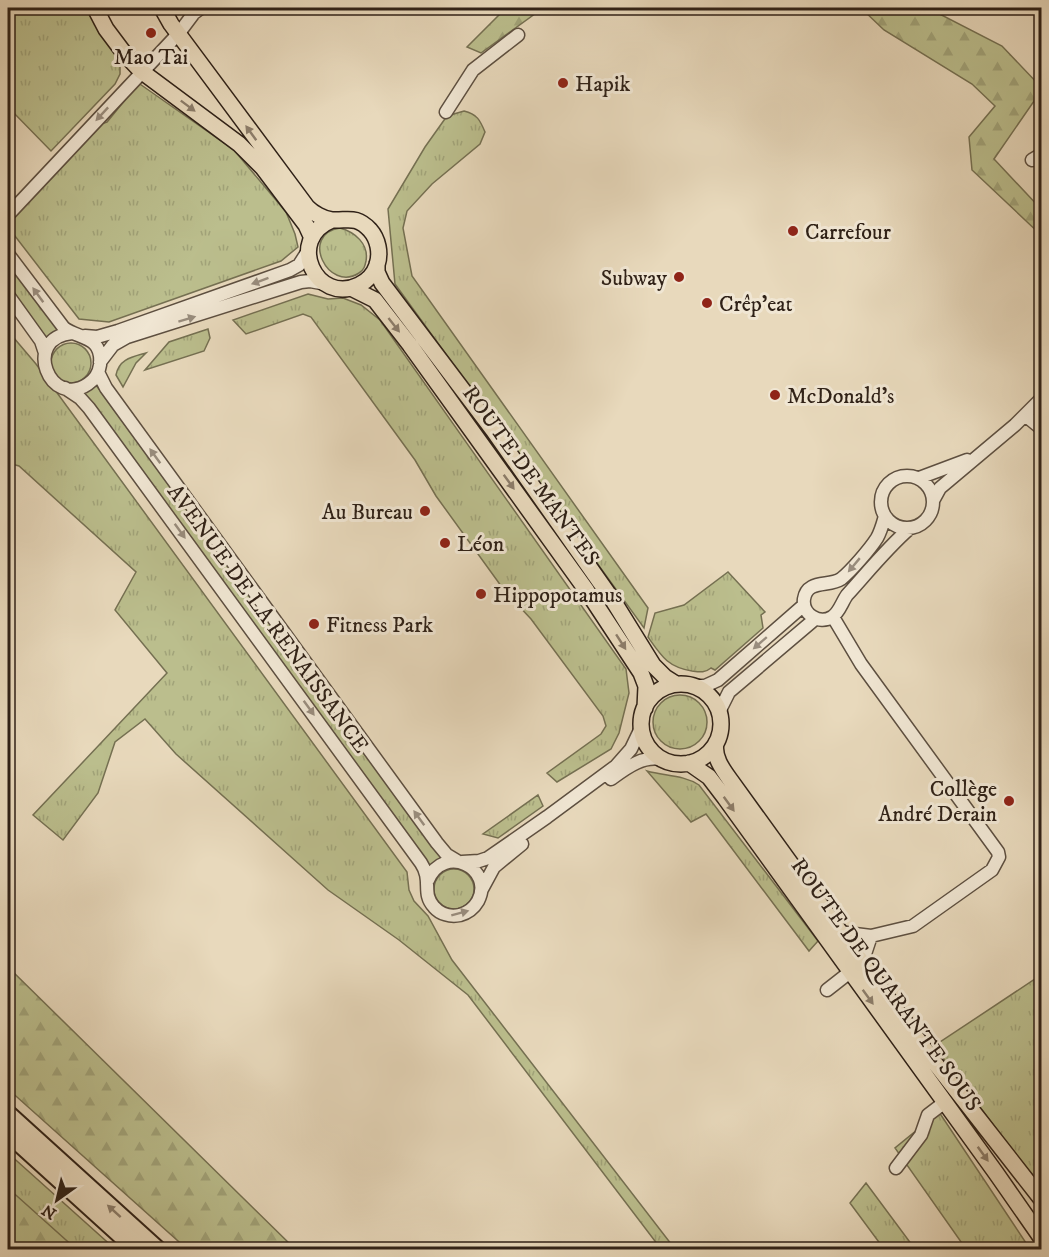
<svg xmlns="http://www.w3.org/2000/svg" width="1049" height="1257" viewBox="0 0 1049 1257" font-family="'IM FELL DW Pica',serif">
<style>
.grass{fill:url(#grass-tufts);stroke:#757052;stroke-width:1.5}
.forest{fill:url(#forest-firs);stroke:#757052;stroke-width:1.5}
.lines{fill:none;stroke-linecap:round;stroke-linejoin:round}
.minor-casing{stroke:#5d4f40;stroke-width:15}
.major-casing{stroke:#2f2117;stroke-width:18}
.highway-casing{stroke:#2f2117;stroke-width:20}
.minor{stroke:#f0e6d3;stroke-width:12}
.major{stroke:#e8d9bc;stroke-width:15}
.highway{stroke:#e8d9bc;stroke-width:16}
.oneway{fill:#8c7d6a}
.oneway2{fill:#998d7e}
.poi-dot{fill:#8f2418;stroke:#f0e6d3;stroke-width:2}
.labels{text-anchor:middle;stroke-width:6;stroke-linejoin:round;paint-order:stroke}
.poi-label{font-size:22px;fill:#2f2117;stroke:#f0e6d3;text-anchor:start}
.street-label{font-size:22px;fill:#2f2117;stroke:#f0e6d3}
</style>
<defs>
<pattern id="grass-tufts" width="24" height="20" patternUnits="userSpaceOnUse" patternTransform="scale(1.5)"><rect width="24" height="20" fill="#bbbe8d"/><path d="M3 7l-1-3M5 7V3M7 7l1-3M15 17l-1-3M17 17v-4M19 17l1-3" fill="none" stroke="#a1a379"/></pattern>
<pattern id="forest-firs" width="22" height="20" patternUnits="userSpaceOnUse" patternTransform="scale(1.5)"><rect width="22" height="20" fill="#bbbe8d"/><path d="M5 1l3.5 6h-7zM16 11l3.5 6h-7z" fill="#a1a379"/></pattern>
</defs>
<rect width="100%" height="100%" fill="#e8d9bc"/>
<filter id="stains"><feTurbulence type="fractalNoise" baseFrequency=".00333" numOctaves="4"/><feColorMatrix values="0 0 0 0 .2 0 0 0 0 .09 0 0 0 0 .02 0 0 0 .5 -.17"/></filter>
<radialGradient id="worn" r=".72"><stop offset=".6" stop-color="#630" stop-opacity="0"/><stop offset="1" stop-color="#630" stop-opacity=".3"/></radialGradient>
<!-- grass -->
<path class="grass" d="M8,8H87L120,57V74L115,84L51,151L8,107Z
M137,82L234,150L286,212L295,234L298,247L281,261L109,322L79,319L8,227V224L95,126L107,122L125,100L124,93Z
M464,111C477,114 480,120 485,132L480,144L432,184L407,211L403,228L412,276L648,608L644,628L395,284L388,209L425,147L447,116Z
M340,228C355,232 369,244 366,261C365,266 364,270 359,273C328,293 299,234 340,228Z
M8,261L60,330L45,340L8,287Z
M308,294L328,299L343,298L361,305L380,320L626,669L629,693L619,733L611,749L557,782L547,773L601,734L606,726L603,716L531,619L504,590L436,496L415,460L311,317L303,314L246,334L233,320Z
M208,329L210,338L204,351L145,370L169,342Z
M8,331L36,364L407,872L409,890L414,901L428,916L452,960L675,1249H661L468,995L399,940L328,890L176,754L145,719L115,742L98,793L63,840L33,815L167,673L115,610L136,572L19,466L8,463Z
M51 363a20 20 0 1 1 40 0a20 20 0 1 1-40 0Z
M146,353L136,363L123,387L116,375C119,359 132,357 146,353Z
M93,381L442,857L429,866L80,389Z
M728,572L765,612L761,615L763,628L715,670L711,668C705,673 700,672 692,671C668,667 662,657 648,637L655,613L684,605Z
M653 722a27 27 0 1 1 54 0a27 27 0 1 1-54 0Z
M647,771C665,776 684,775 699,785L818,941L809,951L706,814L691,822Z
M538,795L543,806L498,838L483,834Z
M434 889a20 20 0 1 1 40 0a20 20 0 1 1-40 0Z
M1041,975V1188L934,1046Z
M939,1112L1030,1249H966L895,1148Z
M8,1153L115,1249H73L8,1191Z
M866,1183L915,1249H884L850,1203Z"/>
<!-- forest -->
<path class="forest" d="M506,8H543L481,53L467,47Z
M861,8H928L1002,46L1041,87V91L994,159L1041,209V235L972,170L969,137L995,106L972,84L884,30Z
M8,967L295,1249H187L8,1089Z
M8,1188L76,1249H8Z"/>
<g class="lines">
<!-- minor casing -->
<g class="minor-casing">
<path id="minor" d="M446,112L473,70L518,35
M1032,160L1042,154
M8,215L179,33L194,13L201,8
M8,254L64,328C78,339 103,335 100,365C99,373 94,380 88,384C50,410 21,338 72,333
M8,295L41,341L45,353
M85,336L97,337L118,331L290,270L299,265L308,251
M100,362L113,345L127,337L301,282L310,281L326,284
M98,372L106,388L437,843L447,855L457,861
M65,388L80,398L89,408L421,863C433,881 421,893 434,907C440,914 450,917 460,915C467,913 474,908 478,901C495,868 444,843 428,880
M1025,415L1042,429
M881 502a26 26 0 1 1 52 0a26 26 0 1 1-52 0Z
M919,478L967,460
M934,499L940,488L1015,425L1042,398
M885,516C883,523 881,531 877,538C870,549 851,571 841,579C829,587 807,579 804,599C802,614 819,625 832,617C839,613 842,602 847,595C867,573 887,548 910,528
M833,617L861,664L998,852L999,857L992,870L913,926L871,936L839,932
M695,686H705L718,680L804,605
M719,712L729,692L815,619
M611,779C626,768 644,754 664,760
M462,862L479,861L488,858L547,817L616,766L631,749L642,726
M481,891L494,867L522,844
M862,963L871,936
M827,990L850,972
M896,1168L921,1135L928,1115L945,1102"/>
</g>
<!-- major casing -->
<g class="major-casing">
<path id="major" d="M95,8L106,29L124,53L141,71L239,144L263,168L306,225L312,238
M162,8L171,24L307,207C313,213 323,219 332,220C348,221 356,215 370,230C378,239 381,253 377,265C374,274 367,281 359,285C316,306 285,239 332,220
M377,264V272L382,283L493,430L614,602L653,665L665,677L676,684
M351,288L375,300L410,345L587,591L641,673L646,686L645,708
M641 724a40 40 0 1 1 80 0a40 40 0 1 1-80 0Z
M716,743C713,757 723,770 731,781L931,1058L1042,1200
M689,763L709,777L725,798L996,1173L1042,1239"/>
</g>
<!-- highway casing -->
<g class="highway-casing">
<path id="highway" d="M8,1114L158,1250
M8,1133L137,1250"/>
</g>
<!-- minor -->
<use href="#minor" class="minor"/>
<!-- major -->
<use href="#major" class="major"/>
<!-- highway -->
<use href="#highway" class="highway"/>
</g>
<!-- one-way arrows -->
<defs><path id="oneway-solid" d="M-6-.8H1V-3.2L6.5 0L1 3.2V.8H-6Z" transform="scale(1.5)"/></defs>
<g class="oneway">
<use href="#oneway-solid" transform="translate(188 106) rotate(37)"/>
<use href="#oneway-solid" transform="translate(251 133) rotate(-126)"/>
<use href="#oneway-solid" transform="translate(394 325) rotate(52)"/>
<use href="#oneway-solid" transform="translate(509 482) rotate(54)"/>
<use href="#oneway-solid" transform="translate(621 642) rotate(57)"/>
<use href="#oneway-solid" transform="translate(729 804) rotate(54)"/>
<use href="#oneway-solid" transform="translate(868 997) rotate(54)"/>
<use href="#oneway-solid" transform="translate(983 1154) rotate(54)"/>
<use href="#oneway-solid" transform="translate(114 1211) rotate(-138)"/>
</g>
<g class="oneway2">
<use href="#oneway-solid" transform="translate(102 114) rotate(133)"/>
<use href="#oneway-solid" transform="translate(260 281) rotate(160)"/>
<use href="#oneway-solid" transform="translate(38 295) rotate(-126)"/>
<use href="#oneway-solid" transform="translate(187 319) rotate(-17)"/>
<use href="#oneway-solid" transform="translate(155 456) rotate(-126)"/>
<use href="#oneway-solid" transform="translate(180 531) rotate(54)"/>
<use href="#oneway-solid" transform="translate(854 565) rotate(130)"/>
<use href="#oneway-solid" transform="translate(760 643) rotate(139)"/>
<use href="#oneway-solid" transform="translate(309 708) rotate(54)"/>
<use href="#oneway-solid" transform="translate(419 818) rotate(-126)"/>
<use href="#oneway-solid" transform="translate(460 913) rotate(-15)"/>
</g>
<!-- markers -->
<g class="poi-dot">
<circle cx="151" cy="33" r="6"/>
<circle cx="563" cy="83" r="6"/>
<circle cx="793" cy="231" r="6"/>
<circle cx="679" cy="277" r="6"/>
<circle cx="707" cy="303" r="6"/>
<circle cx="775" cy="395" r="6"/>
<circle cx="425" cy="511" r="6"/>
<circle cx="445" cy="543" r="6"/>
<circle cx="481" cy="594" r="6"/>
<circle cx="314" cy="624" r="6"/>
<circle cx="1009" cy="801" r="6"/>
</g>
<g class="labels">
<!-- poi labels -->
<g class="poi-label">
<text x="151" y="64" text-anchor="middle">Mao Tai</text>
<text x="575" y="91">Hapik</text>
<text x="805" y="239">Carrefour</text>
<text x="667" y="285" text-anchor="end">Subway</text>
<text x="719" y="311">Crêp'eat</text>
<text x="787" y="403">McDonald's</text>
<text x="413" y="519" text-anchor="end">Au Bureau</text>
<text x="457" y="551">Léon</text>
<text x="493" y="602">Hippopotamus</text>
<text x="326" y="632">Fitness Park</text>
<text x="997" y="796" text-anchor="end">Collège<tspan x="997" dy="25">André Derain</tspan></text>
</g>
<!-- street labels -->
<g class="street-label">
<text transform="translate(532 475) rotate(54)" y="8">ROUTE DE MANTES</text>
<text transform="translate(269 618) rotate(54)" y="8">AVENUE DE LA RENAISSANCE</text>
<text transform="translate(887 984) rotate(54)" y="8">ROUTE DE QUARANTE SOUS</text>
</g>
</g>
<!-- margin -->
<rect width="1049" height="1257" fill="none" stroke="#e8d9bc" stroke-width="30"/>
<rect x="9" y="9" width="1031" height="1239" fill="none" stroke="#2f2117" stroke-width="3"/>
<rect x="15" y="15" width="1019" height="1227" fill="none" stroke="#2f2117" stroke-width="1.5"/>
<!-- north arrow -->
<g transform="translate(57 1200) rotate(214)" stroke="#f0e6d3" stroke-width="4.5" paint-order="stroke">
<path d="M0-4.5L10 22L0 15L-10 22Z" fill="#2f2117"/>
<text y="-9" font-size="16" font-weight="bold" text-anchor="middle" fill="#2f2117">N</text>
</g>
<rect width="100%" height="100%" filter="url(#stains)"/>
<rect width="100%" height="100%" fill="url(#worn)"/>
</svg>
